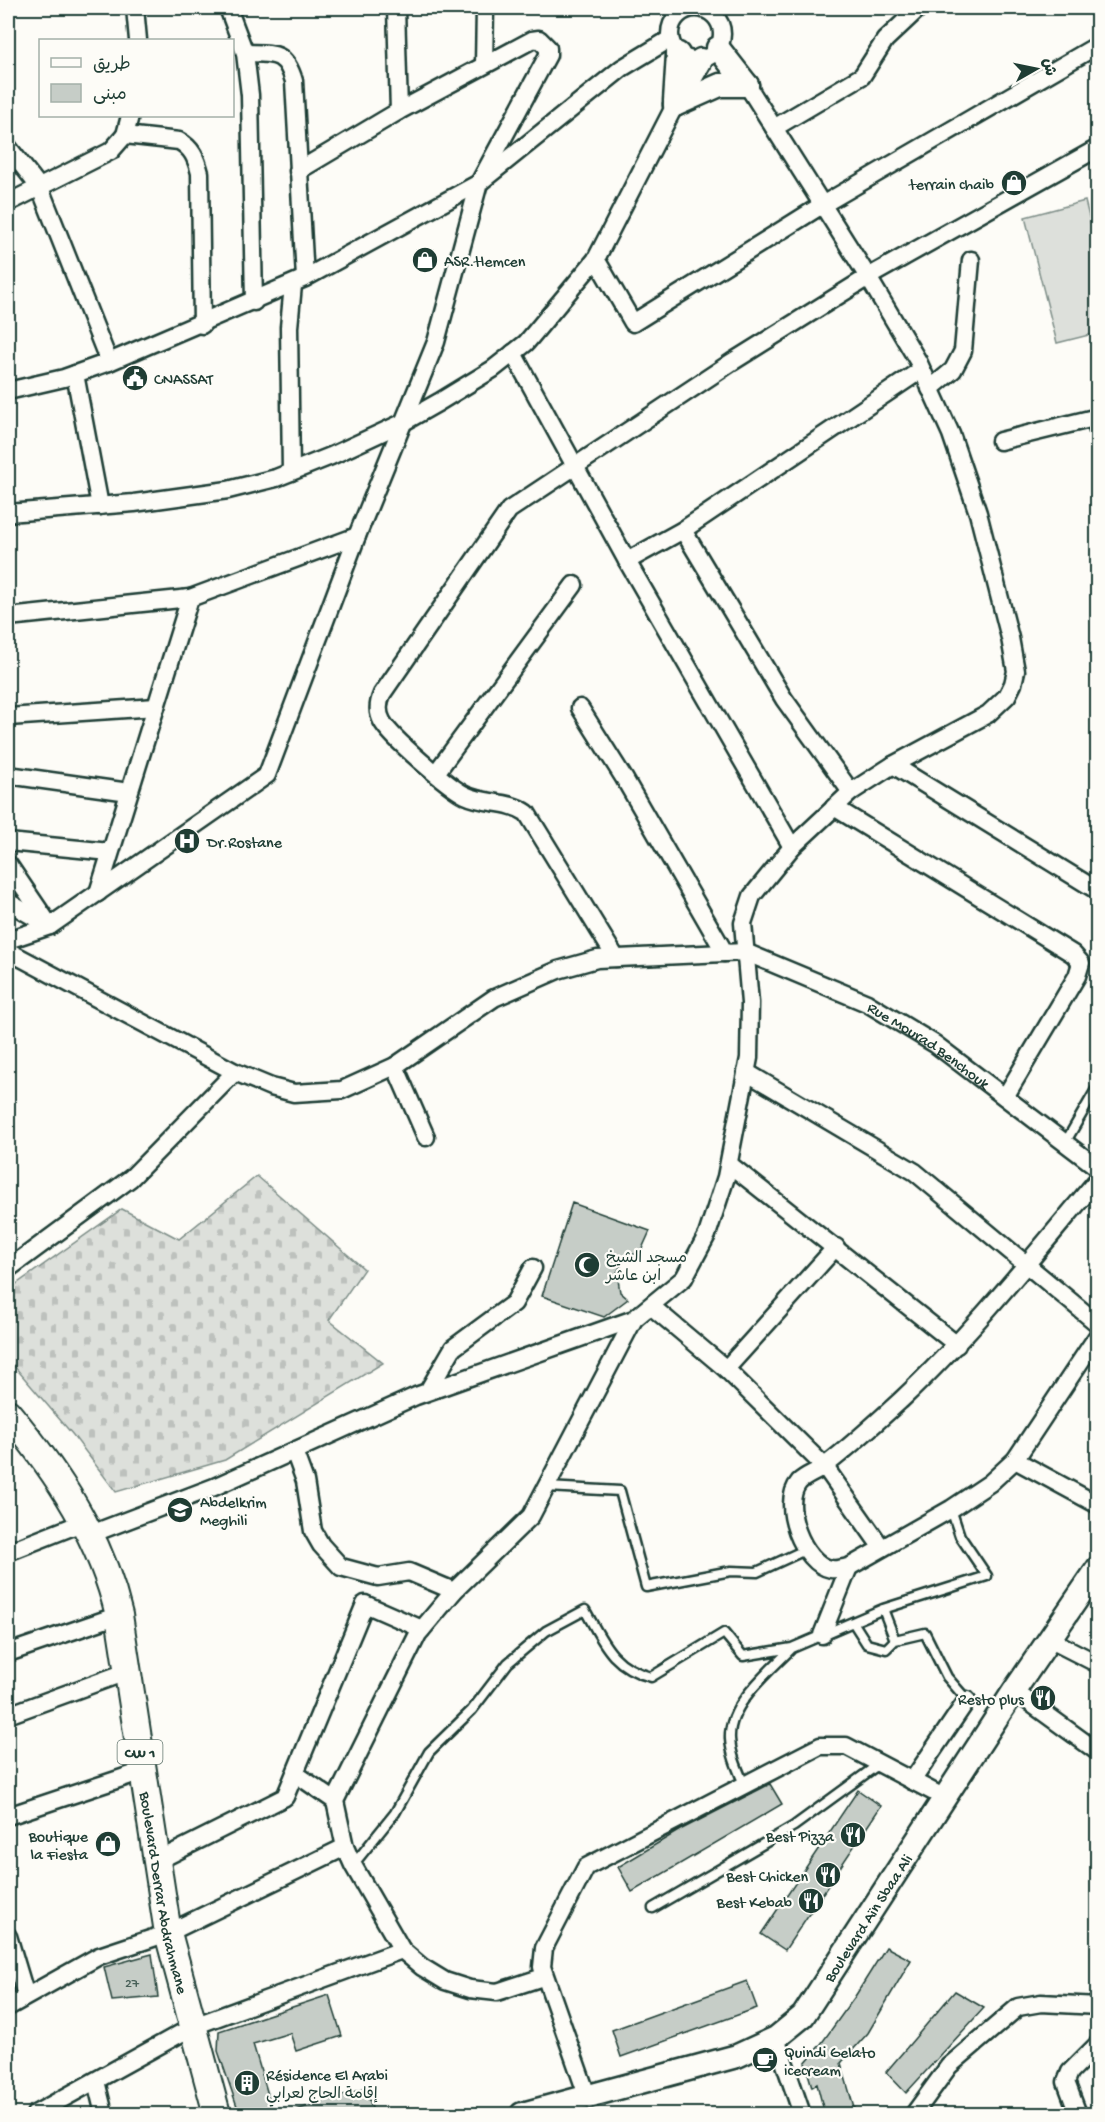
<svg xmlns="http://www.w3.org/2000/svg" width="1105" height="2122" viewBox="0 0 1105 2122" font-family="'Gochi Hand','Playpen Sans Arabic',sans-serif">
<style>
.cemetery{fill:url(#cemetery-stones);stroke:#7e8e88;stroke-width:1.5}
.pitch{fill:#dde0db;stroke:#7e8e88;stroke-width:1.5}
.building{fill:#c6cdc7;stroke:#1f3d34;stroke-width:1.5}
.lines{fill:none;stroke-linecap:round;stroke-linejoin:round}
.lane-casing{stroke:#1f3d34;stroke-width:13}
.street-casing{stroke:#1f3d34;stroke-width:21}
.secondary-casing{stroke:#1f3d34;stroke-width:27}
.primary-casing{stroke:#1f3d34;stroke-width:30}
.lane{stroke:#fdfcf7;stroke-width:8}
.street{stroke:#fdfcf7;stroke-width:16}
.secondary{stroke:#fdfcf7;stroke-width:22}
.primary{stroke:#fdfcf7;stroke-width:26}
.labels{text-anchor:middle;stroke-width:4.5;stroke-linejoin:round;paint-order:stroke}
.number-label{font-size:14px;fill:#496159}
.shield{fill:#fdfcf7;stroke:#62766e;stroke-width:1.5}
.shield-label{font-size:15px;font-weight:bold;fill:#1f3d34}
.poi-label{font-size:16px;fill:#1f3d34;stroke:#fdfcf7;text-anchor:start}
.street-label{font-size:16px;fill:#1f3d34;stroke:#fdfcf7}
</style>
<defs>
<pattern id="cemetery-stones" width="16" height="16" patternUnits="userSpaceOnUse" patternTransform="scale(1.5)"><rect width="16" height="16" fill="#dde0db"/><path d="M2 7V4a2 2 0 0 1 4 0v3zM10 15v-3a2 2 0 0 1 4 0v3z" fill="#bdc1bd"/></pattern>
</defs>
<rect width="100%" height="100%" fill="#fdfcf7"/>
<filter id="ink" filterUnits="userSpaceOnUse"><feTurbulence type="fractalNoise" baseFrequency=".0167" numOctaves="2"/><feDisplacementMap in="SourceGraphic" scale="12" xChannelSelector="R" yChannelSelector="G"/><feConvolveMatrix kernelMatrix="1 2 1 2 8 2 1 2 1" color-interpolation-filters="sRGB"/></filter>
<g filter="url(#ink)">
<!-- cemetery -->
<path class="cemetery" d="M257,1176L364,1269L329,1320L383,1363L225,1460L116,1492L73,1435L8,1359V1290L122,1209L179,1239Z"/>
<!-- pitch -->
<path class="pitch" d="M1085,201L1097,249V333L1057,343L1025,217Z"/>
<!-- building -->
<path class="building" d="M572,1203L650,1231L640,1253L626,1256L617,1273L620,1292L628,1299L604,1317L542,1296Z
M770,1784L782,1804L632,1892L618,1867L680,1830Z
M858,1790L881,1806L785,1950L761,1934Z
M886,1947L911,1960L868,2033L841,2063L856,2115H825L817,2084L812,2087L805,2063L821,2044L854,1998Z
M152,1954L158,1997L112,2001L104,1967Z
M747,1981L757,2008L621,2057L612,2030Z
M955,1991L984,2008L906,2093L886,2072Z
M329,1995L342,2036L296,2051L290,2033L253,2044L274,2115H240L218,2051L219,2031Z
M366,2088L374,2115H294L293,2111Z"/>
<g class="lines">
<!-- lane casing -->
<g class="lane-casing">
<path id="lane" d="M1091,419L1098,448
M1065,1143L1098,1086
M547,1487L620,1491L646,1587L731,1571L757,1572L807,1549
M883,1609L987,1576L960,1536L951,1509
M853,1622L867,1644L886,1649L895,1640
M792,1648L883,1609L895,1640L925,1633L947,1677L967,1700
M353,1865L395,1813L429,1752L472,1710L508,1663L546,1631L585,1610C603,1642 612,1667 651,1677L724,1633L743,1656L792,1648C770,1671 728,1704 730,1739C731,1755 738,1770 744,1784
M653,1908L794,1826L879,1764"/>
</g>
<!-- street casing -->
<g class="street-casing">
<g id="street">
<path d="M135,8L138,40"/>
<path d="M228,8L245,53L250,95L254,302"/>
<path d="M396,8L399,111"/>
<circle cx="696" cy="34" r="26"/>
<path d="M245,53C273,54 285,50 294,81L305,278"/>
<path d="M484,65L485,8"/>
<path d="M774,128L862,76L885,40L919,8"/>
<path d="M125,135L130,116"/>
<path d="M8,147L40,188L109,362"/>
<path d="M8,203L111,151L125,135L179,141C192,148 196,158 200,173L202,325"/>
<path d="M596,259L633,323L822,205L1098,45"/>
<path d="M513,353L627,561L792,847"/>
<path d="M75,374L100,506"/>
<path d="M930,389L953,370L963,351L971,260"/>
<path d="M8,391L64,378L109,362L305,278L479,183L622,68L670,39"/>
<path d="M1000,441L1098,417"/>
<path d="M291,472L289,327L293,285"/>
<path d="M8,513L134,503L228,490L276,478L331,456L402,423L439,402L493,369L526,343L596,259L675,105"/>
<path d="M683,530L784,699L851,792"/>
<path d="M627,561L683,530L921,370"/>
<path d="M8,617L190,598"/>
<path d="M580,708L624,778L725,953"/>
<path d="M8,717L156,707"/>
<path d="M893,765L1098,891"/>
<path d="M436,773L574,585"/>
<path d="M8,775L129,792"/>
<path d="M834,807L1073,954L1081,963L1077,976L1005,1097"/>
<path d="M8,842L110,852"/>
<path d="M8,864L50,926"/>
<path d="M98,893L190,598L357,536"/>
<path d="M8,902L46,924"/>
<path d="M8,940L50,926L267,775L357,536L436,342L479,183L548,55V48L539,39L532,40L399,111L298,171"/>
<path id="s1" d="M8,951L235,1072L271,1087L294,1093L342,1090L395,1066L494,998L558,970L597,959L745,952L867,1003L935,1044L1098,1168"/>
<path d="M616,958L527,813C508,800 486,805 465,795C449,787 390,737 382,721C377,712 378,703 382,694L509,510L732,362L868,277L1098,148"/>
<path d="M395,1066L426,1137"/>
<path d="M746,1072L915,1172L1098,1324"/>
<path d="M729,1164L957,1345"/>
<path d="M1098,1179C1034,1255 973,1332 901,1400C877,1422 852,1445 826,1465C818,1472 806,1475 799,1482C780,1504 803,1564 831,1569C836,1570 843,1568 849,1567L951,1509L990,1483L1015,1460L1098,1335"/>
<path d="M8,1269L131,1178L235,1072"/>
<path d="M651,1306L726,1369L825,1467L882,1548"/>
<path d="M726,1369L836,1247"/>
<path d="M428,1391L453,1348L514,1303L533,1268"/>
<path d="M294,1451L305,1481L313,1531L321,1545L341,1567L378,1577L409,1572L454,1591"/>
<path d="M1015,1460L1098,1505"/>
<path d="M91,1534L214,1487L416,1396L634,1319L684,1278L707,1235L726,1177L749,1058L750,1003L743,923L752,896L792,847L851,792L893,765L988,714L1007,696L1013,684L1016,671L1010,638L978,513L951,434L918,361L868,277L747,85"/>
<path d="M8,1552L84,1522"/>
<path d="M822,1635L849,1567"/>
<path d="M1049,1639L1098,1664"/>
<path d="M8,1653L119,1615"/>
<path d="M1014,1691L1098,1752"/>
<path d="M8,1715L126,1672"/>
<path d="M296,1774L335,1801"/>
<path d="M912,1781L967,1700"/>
<path d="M8,1816L143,1771"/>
<path d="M157,1861L285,1797L365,1604L422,1629"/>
<path d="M8,1936L26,1996"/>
<path d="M543,1977L497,1992L470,1989L445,1981L422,1967L402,1950L353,1865L345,1847L335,1801L418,1634L454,1591L531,1516L634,1319"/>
<path d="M8,2007L99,1956L168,1933L345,1847"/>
<path d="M776,2038L802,2114"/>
<path d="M96,2081L104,2114"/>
<path d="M587,2095L542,1967L544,1948L586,1867L820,1746H846L945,1798"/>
<path d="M35,2114L194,2026L402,1950"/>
<path d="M914,2114L949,2066L1018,2007L1041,2003L1098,2006"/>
<path d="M1078,2114L1066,2082L1070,2072L1098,2044"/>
</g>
</g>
<!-- secondary casing -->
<g class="secondary-casing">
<g id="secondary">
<path d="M718,48L747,85"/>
<path d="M675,101L678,54"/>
<path d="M675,105L720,85H747"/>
<path d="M675,105L701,60"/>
<path id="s2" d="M522,2114L737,2056L776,2038L803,2016L1014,1691L1098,1568"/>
</g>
</g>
<!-- primary casing -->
<g class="primary-casing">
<g id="primary">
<path id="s3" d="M8,1413C58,1473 101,1538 119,1615L168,1933L217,2114"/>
</g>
</g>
<!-- lane -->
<use href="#lane" class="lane"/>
<!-- street -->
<use href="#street" class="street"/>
<!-- secondary -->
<use href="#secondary" class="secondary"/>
<!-- primary -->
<use href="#primary" class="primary"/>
</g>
</g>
<!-- icons -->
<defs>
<g id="shop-disc" transform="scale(1.35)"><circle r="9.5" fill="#1f3d34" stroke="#fdfcf7"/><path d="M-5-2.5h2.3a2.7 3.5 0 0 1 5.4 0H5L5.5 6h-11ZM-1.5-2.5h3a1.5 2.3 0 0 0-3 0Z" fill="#fff"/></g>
<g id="civic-disc" transform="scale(1.35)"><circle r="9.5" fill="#1f3d34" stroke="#fdfcf7"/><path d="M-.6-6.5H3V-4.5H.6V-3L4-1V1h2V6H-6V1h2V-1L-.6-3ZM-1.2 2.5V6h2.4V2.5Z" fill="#fff"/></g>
<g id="hospital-disc" transform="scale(1.35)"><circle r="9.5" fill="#1f3d34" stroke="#fdfcf7"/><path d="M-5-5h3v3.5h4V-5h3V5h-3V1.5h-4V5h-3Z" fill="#fff"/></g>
<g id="mosque-disc" transform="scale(1.35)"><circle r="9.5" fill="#1f3d34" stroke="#fdfcf7"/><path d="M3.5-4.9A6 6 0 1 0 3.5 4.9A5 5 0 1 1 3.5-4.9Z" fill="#fff"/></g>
<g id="school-disc" transform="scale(1.35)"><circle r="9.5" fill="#1f3d34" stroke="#fdfcf7"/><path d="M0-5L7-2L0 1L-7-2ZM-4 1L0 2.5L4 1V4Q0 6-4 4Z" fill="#fff"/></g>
<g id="restaurant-disc" transform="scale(1.35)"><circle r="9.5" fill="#1f3d34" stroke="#fdfcf7"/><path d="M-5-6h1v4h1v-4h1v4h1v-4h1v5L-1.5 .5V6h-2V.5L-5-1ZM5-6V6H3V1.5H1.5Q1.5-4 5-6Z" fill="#fff"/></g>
<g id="cafe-disc" transform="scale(1.35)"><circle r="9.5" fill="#1f3d34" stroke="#fdfcf7"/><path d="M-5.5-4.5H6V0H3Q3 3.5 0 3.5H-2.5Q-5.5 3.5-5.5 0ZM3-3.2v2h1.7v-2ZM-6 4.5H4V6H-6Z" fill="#fff"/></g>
<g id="building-disc" transform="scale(1.35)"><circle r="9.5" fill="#1f3d34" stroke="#fdfcf7"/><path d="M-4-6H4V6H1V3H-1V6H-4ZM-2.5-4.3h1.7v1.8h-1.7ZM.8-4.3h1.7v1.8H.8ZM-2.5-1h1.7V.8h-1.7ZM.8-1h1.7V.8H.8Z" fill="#fff"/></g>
</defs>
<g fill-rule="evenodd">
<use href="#shop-disc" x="1014" y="183"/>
<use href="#shop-disc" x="425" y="260"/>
<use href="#civic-disc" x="135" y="378"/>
<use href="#hospital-disc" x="187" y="841"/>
<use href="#mosque-disc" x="587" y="1265"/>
<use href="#school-disc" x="180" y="1510"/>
<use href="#restaurant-disc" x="1043" y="1698"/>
<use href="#restaurant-disc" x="853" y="1835"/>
<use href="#shop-disc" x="108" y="1844"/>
<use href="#restaurant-disc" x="828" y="1875"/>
<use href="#restaurant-disc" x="811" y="1901"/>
<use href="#cafe-disc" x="765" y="2060"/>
<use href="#building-disc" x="247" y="2083"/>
</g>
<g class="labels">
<!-- number labels -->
<g class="number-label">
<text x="132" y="1987">27</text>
</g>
<!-- shield labels -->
<rect class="shield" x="117.5" y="1740" width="45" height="24" rx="4.5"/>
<g class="shield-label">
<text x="140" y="1757">CW 1</text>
</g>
<!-- poi labels -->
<g class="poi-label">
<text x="994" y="189" text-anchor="end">terrain chaib</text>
<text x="444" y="266">ASR.tlemcen</text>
<text x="154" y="384">CNASSAT</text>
<text x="207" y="847">Dr.Rostane</text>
<text x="606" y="1262">مسجد الشيخ<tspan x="606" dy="18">ابن عاشر</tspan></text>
<text x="200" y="1507">Abdelkrim<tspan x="200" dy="18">Meghili</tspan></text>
<text x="1024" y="1704" text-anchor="end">Resto plus</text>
<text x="88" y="1841" text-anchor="end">Boutique<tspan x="88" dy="18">la Fiesta</tspan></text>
<text x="834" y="1841" text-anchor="end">Best Pizza</text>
<text x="808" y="1881" text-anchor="end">Best Chicken</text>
<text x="792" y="1907" text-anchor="end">Best Kebab</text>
<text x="784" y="2057">Quindi Gelato<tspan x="784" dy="18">icecream</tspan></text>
<text x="266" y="2080">Résidence El Arabi<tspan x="266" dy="18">إقامة الحاج لعرابي</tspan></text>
</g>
<!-- street labels -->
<g class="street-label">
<text dy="6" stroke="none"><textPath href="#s1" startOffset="1012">Rue Mourad Benchouk</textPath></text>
<text dy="6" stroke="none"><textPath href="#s3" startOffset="514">Boulevard Derrar Abdrahmane</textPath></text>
<text dy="6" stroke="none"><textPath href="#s2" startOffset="418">Boulevard Aïn Sbaa Ali</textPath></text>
</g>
</g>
<!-- margin -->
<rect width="1105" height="2122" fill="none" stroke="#fdfcf7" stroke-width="30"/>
<rect x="15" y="15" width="1075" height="2092" fill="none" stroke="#1f3d34" stroke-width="2" filter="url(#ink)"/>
<!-- legend -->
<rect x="39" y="39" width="195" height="78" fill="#fdfcf7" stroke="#a4b0a9" stroke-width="1.5"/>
<rect x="51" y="58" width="30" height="9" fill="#fdfcf7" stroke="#a4b0a9" stroke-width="1.5"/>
<text x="93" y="69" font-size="18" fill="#1f3d34">طريق</text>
<rect x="51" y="84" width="30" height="18" fill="#c6cdc7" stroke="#a4b0a9" stroke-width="1.5"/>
<text x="93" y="99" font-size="18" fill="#1f3d34">مبنى</text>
<!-- north arrow -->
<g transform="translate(1036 69) rotate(81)" stroke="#fdfcf7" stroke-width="4.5" paint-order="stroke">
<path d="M0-4.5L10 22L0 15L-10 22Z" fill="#1f3d34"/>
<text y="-9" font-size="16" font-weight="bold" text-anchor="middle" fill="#1f3d34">ش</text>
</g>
</svg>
